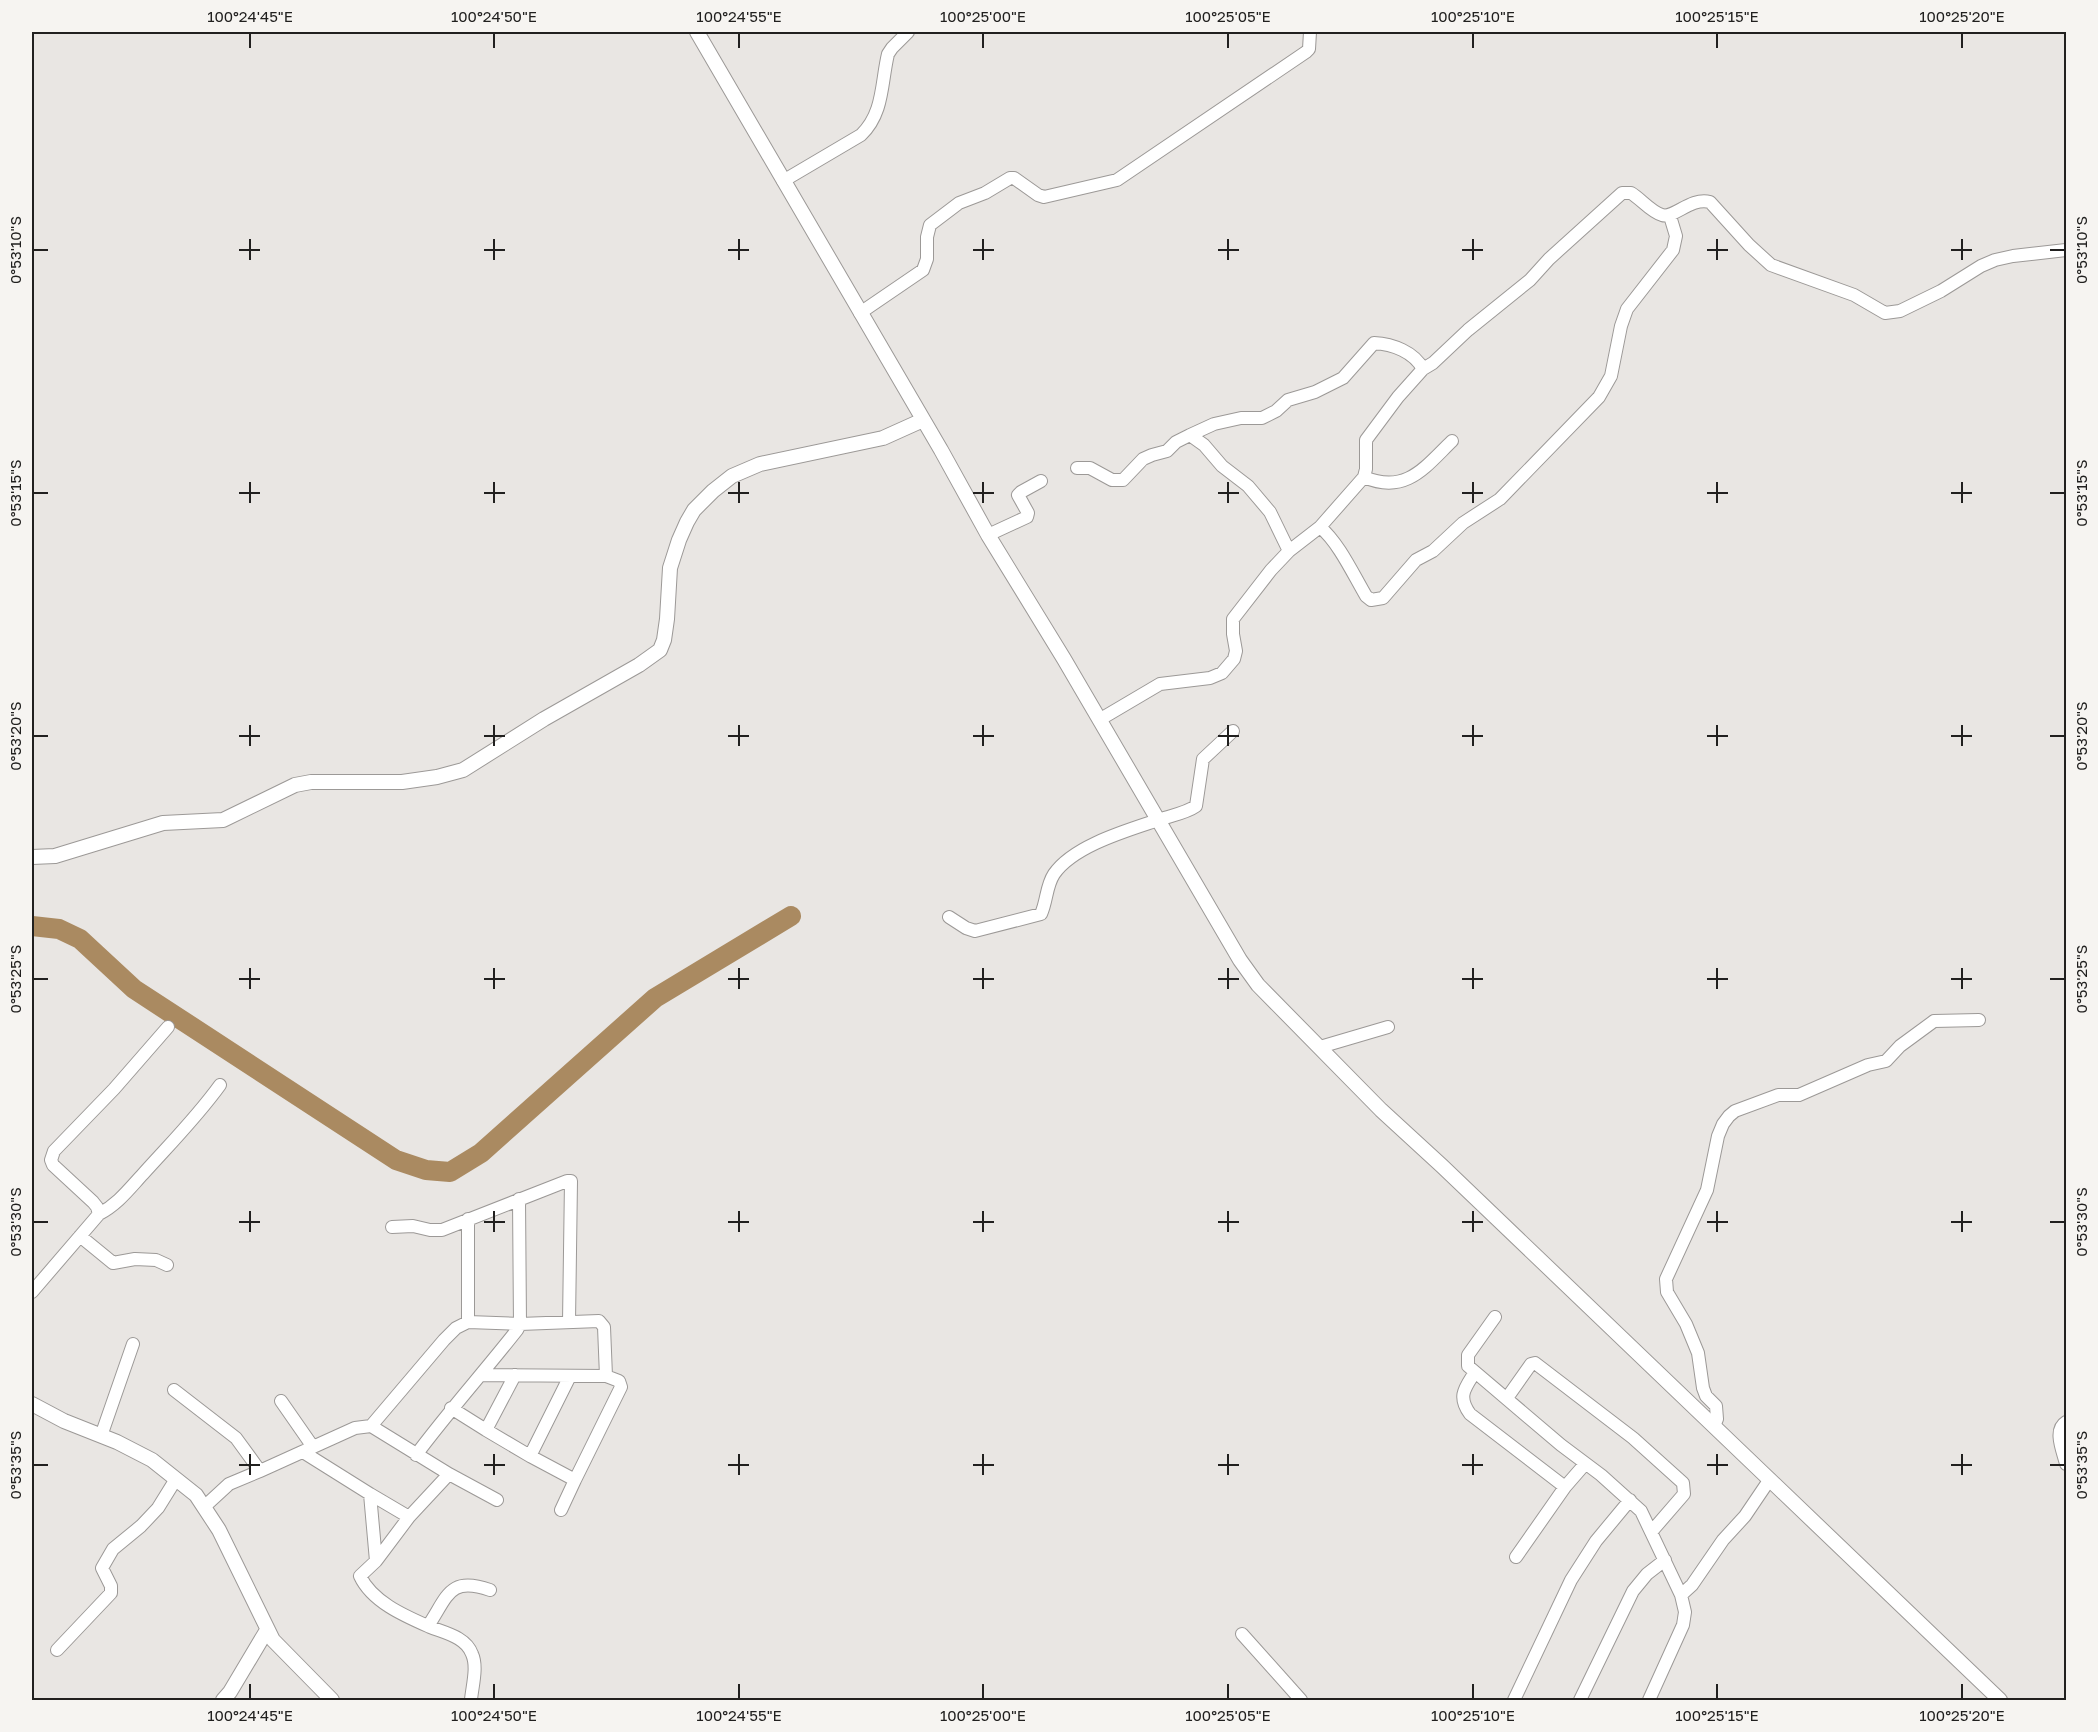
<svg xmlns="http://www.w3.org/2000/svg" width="2098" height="1732" viewBox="0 0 2098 1732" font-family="'Golos Text',sans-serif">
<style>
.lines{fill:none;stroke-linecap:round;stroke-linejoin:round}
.river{stroke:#aa8a61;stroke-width:20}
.minor-casing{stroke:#9c9997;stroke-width:14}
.tertiary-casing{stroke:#9c9997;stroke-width:16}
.minor{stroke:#fff;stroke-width:12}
.tertiary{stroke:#fff;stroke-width:14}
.ticks{fill:none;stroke:#21201f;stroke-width:2}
.neatline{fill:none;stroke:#21201f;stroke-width:2}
.ticks-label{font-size:15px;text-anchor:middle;fill:#21201f}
</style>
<rect width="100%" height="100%" fill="#e9e6e3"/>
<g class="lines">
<!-- river -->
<path class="river" d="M32,926L59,929L80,939L134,989L396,1160L426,1170L450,1172L481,1153L655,998L791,916"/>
<!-- minor casing -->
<g class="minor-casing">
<path id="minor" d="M783,181L861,135C884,113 881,83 888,54L892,48L908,32
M860,313L923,270L927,259V237L930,225L959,203L985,193L1010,178H1014L1038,195L1044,197L1117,180L1306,52L1309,49L1310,32
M1077,468H1090L1112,480H1123L1143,459L1152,455L1167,451L1176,442L1190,435
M1364,477C1406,495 1425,467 1452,441
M1320,527C1339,543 1353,574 1366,596L1371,600L1383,598L1416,560L1433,551L1463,523L1500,499L1599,397L1611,376L1621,326L1627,309L1673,250L1676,236L1670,216
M988,535L1027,517L1028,513L1018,495L1021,492L1041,481
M1289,551L1270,512L1248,486L1222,466L1204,445L1190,435L1214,424L1241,418H1262L1276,411L1288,400L1315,392L1343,378L1374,343C1393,344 1414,352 1423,369
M1099,720L1160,684L1210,678L1222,673L1234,659L1236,651L1233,634V619L1271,570L1289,551L1320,527L1364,477L1366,469V440L1398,397L1423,369L1433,363L1468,330L1530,280L1549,259L1622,193H1631C1641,199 1651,212 1662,215C1674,219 1690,197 1710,202L1749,245L1771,265L1854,295L1885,313L1900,311L1941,291L1981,266L1995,260L2013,256L2066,250
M949,917L966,928L975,931L1041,914C1047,901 1046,886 1054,874C1074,845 1129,830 1161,819C1173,815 1186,813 1196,806L1203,759L1233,731
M1320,1047L1388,1027
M99,1214C118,1204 129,1189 143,1174C170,1144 197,1117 220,1085
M392,1227L413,1226L430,1230H442L567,1181H571L569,1322
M80,1236L113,1263L135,1259L156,1260L167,1265
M32,1292L99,1214L97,1207L93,1202L53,1165L51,1160L54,1151L114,1089L168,1027
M1495,1317L1468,1355V1366L1561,1445L1601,1475L1641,1511L1681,1595L1692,1585L1723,1540L1745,1516L1770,1479
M468,1322L520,1324L599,1321L604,1327L606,1376L482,1375
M1475,1372C1465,1388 1457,1396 1470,1414L1565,1487
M174,1390L236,1438L260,1471L229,1484L204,1507
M1507,1398L1531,1364L1535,1363L1633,1438L1683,1483L1684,1494L1652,1531
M451,1408L486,1430L515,1375
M2066,1422C2053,1430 2063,1451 2066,1464
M371,1426L444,1340L456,1328L468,1322V1219
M1714,1426L1717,1419L1716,1406L1706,1396L1703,1388L1698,1353L1686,1324L1667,1292L1666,1279L1707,1190L1718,1136L1723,1124L1729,1116L1735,1111L1778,1095H1799L1868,1065L1886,1061L1900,1046L1934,1021L1979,1020
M486,1430L530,1456L570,1376
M101,1436L133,1344
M313,1447L355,1428L371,1426L449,1474L409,1517L370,1494
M303,1452L370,1494L376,1561L360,1576C372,1602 405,1616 430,1627C445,1633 466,1637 472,1654C478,1667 472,1687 471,1700
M416,1455C448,1412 484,1372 517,1330L520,1324L519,1199
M530,1456L575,1480L621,1387L619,1381L606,1376
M260,1471L313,1447L281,1401
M449,1474L497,1500
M561,1510L575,1480
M1516,1557L1565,1487L1585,1464
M376,1561L409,1517
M428,1626C448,1596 449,1576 490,1590
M1242,1634L1301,1700
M57,1650L111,1593V1586L102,1568L113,1549L141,1526L158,1508L176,1479
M1514,1700L1571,1580L1596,1541L1630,1500
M1580,1700L1633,1591L1647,1574L1665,1560
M1649,1700L1683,1625L1685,1612L1681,1595"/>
</g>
<!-- tertiary casing -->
<g class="tertiary-casing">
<path id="tertiary" d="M697,32L941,450L988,535L1064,659L1240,960L1258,985L1381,1110L1442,1166L2000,1700
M32,857L55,856L163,823L223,820L295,785L311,782H402L437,777L463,770L544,719L639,665L660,650L664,640L667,619L670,568L679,540L687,522L694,510L713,491L732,476L760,464L883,438L923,420
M32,1404L64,1421L117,1442L152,1460L196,1495L219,1530L273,1640L332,1700
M223,1700L230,1692L267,1630"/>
</g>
<!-- minor -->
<use href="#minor" class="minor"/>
<!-- tertiary -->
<use href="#tertiary" class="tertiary"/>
</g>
<!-- ticks -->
<path class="ticks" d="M250,33V48M494,33V48M739,33V48M983,33V48M1228,33V48M1473,33V48M1717,33V48M1962,33V48M250,239V260M494,239V260M739,239V260M983,239V260M1228,239V260M1473,239V260M1717,239V260M1962,239V260M33,250H48M239,250H260M484,250H505M728,250H749M973,250H994M1218,250H1239M1462,250H1483M1707,250H1728M1951,250H1972M2050,250H2065M250,482V503M494,482V503M739,482V503M983,482V503M1228,482V503M1473,482V503M1717,482V503M1962,482V503M33,493H48M239,493H260M484,493H505M728,493H749M973,493H994M1218,493H1239M1462,493H1483M1707,493H1728M1951,493H1972M2050,493H2065M250,725V746M494,725V746M739,725V746M983,725V746M1228,725V746M1473,725V746M1717,725V746M1962,725V746M33,736H48M239,736H260M484,736H505M728,736H749M973,736H994M1218,736H1239M1462,736H1483M1707,736H1728M1951,736H1972M2050,736H2065M250,968V989M494,968V989M739,968V989M983,968V989M1228,968V989M1473,968V989M1717,968V989M1962,968V989M33,979H48M239,979H260M484,979H505M728,979H749M973,979H994M1218,979H1239M1462,979H1483M1707,979H1728M1951,979H1972M2050,979H2065M250,1211V1232M494,1211V1232M739,1211V1232M983,1211V1232M1228,1211V1232M1473,1211V1232M1717,1211V1232M1962,1211V1232M33,1222H48M239,1222H260M484,1222H505M728,1222H749M973,1222H994M1218,1222H1239M1462,1222H1483M1707,1222H1728M1951,1222H1972M2050,1222H2065M250,1454V1475M494,1454V1475M739,1454V1475M983,1454V1475M1228,1454V1475M1473,1454V1475M1717,1454V1475M1962,1454V1475M33,1465H48M239,1465H260M484,1465H505M728,1465H749M973,1465H994M1218,1465H1239M1462,1465H1483M1707,1465H1728M1951,1465H1972M2050,1465H2065M250,1684V1699M494,1684V1699M739,1684V1699M983,1684V1699M1228,1684V1699M1473,1684V1699M1717,1684V1699M1962,1684V1699"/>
<!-- border -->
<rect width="2098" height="1732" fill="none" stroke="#f6f4f1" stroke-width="66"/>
<rect x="33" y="33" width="2032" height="1666" class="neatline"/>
<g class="ticks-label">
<text x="250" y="22">100°24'45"E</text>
<text x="494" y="22">100°24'50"E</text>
<text x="739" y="22">100°24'55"E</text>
<text x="983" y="22">100°25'00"E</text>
<text x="1228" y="22">100°25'05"E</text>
<text x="1473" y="22">100°25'10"E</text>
<text x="1717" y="22">100°25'15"E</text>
<text x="1962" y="22">100°25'20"E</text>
<text transform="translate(16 250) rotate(-90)" y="5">0°53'10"S</text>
<text transform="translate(2082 250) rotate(-90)" y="5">0°53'10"S</text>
<text transform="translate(16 493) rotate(-90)" y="5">0°53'15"S</text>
<text transform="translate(2082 493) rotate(-90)" y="5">0°53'15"S</text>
<text transform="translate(16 736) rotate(-90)" y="5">0°53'20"S</text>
<text transform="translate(2082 736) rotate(-90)" y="5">0°53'20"S</text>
<text transform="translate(16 979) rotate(-90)" y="5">0°53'25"S</text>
<text transform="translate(2082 979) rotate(-90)" y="5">0°53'25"S</text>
<text transform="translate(16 1222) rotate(-90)" y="5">0°53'30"S</text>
<text transform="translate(2082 1222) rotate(-90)" y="5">0°53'30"S</text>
<text transform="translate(16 1465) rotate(-90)" y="5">0°53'35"S</text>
<text transform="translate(2082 1465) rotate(-90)" y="5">0°53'35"S</text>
<text x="250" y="1721">100°24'45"E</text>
<text x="494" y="1721">100°24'50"E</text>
<text x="739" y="1721">100°24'55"E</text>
<text x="983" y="1721">100°25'00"E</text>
<text x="1228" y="1721">100°25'05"E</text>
<text x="1473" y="1721">100°25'10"E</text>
<text x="1717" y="1721">100°25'15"E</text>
<text x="1962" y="1721">100°25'20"E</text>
</g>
</svg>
